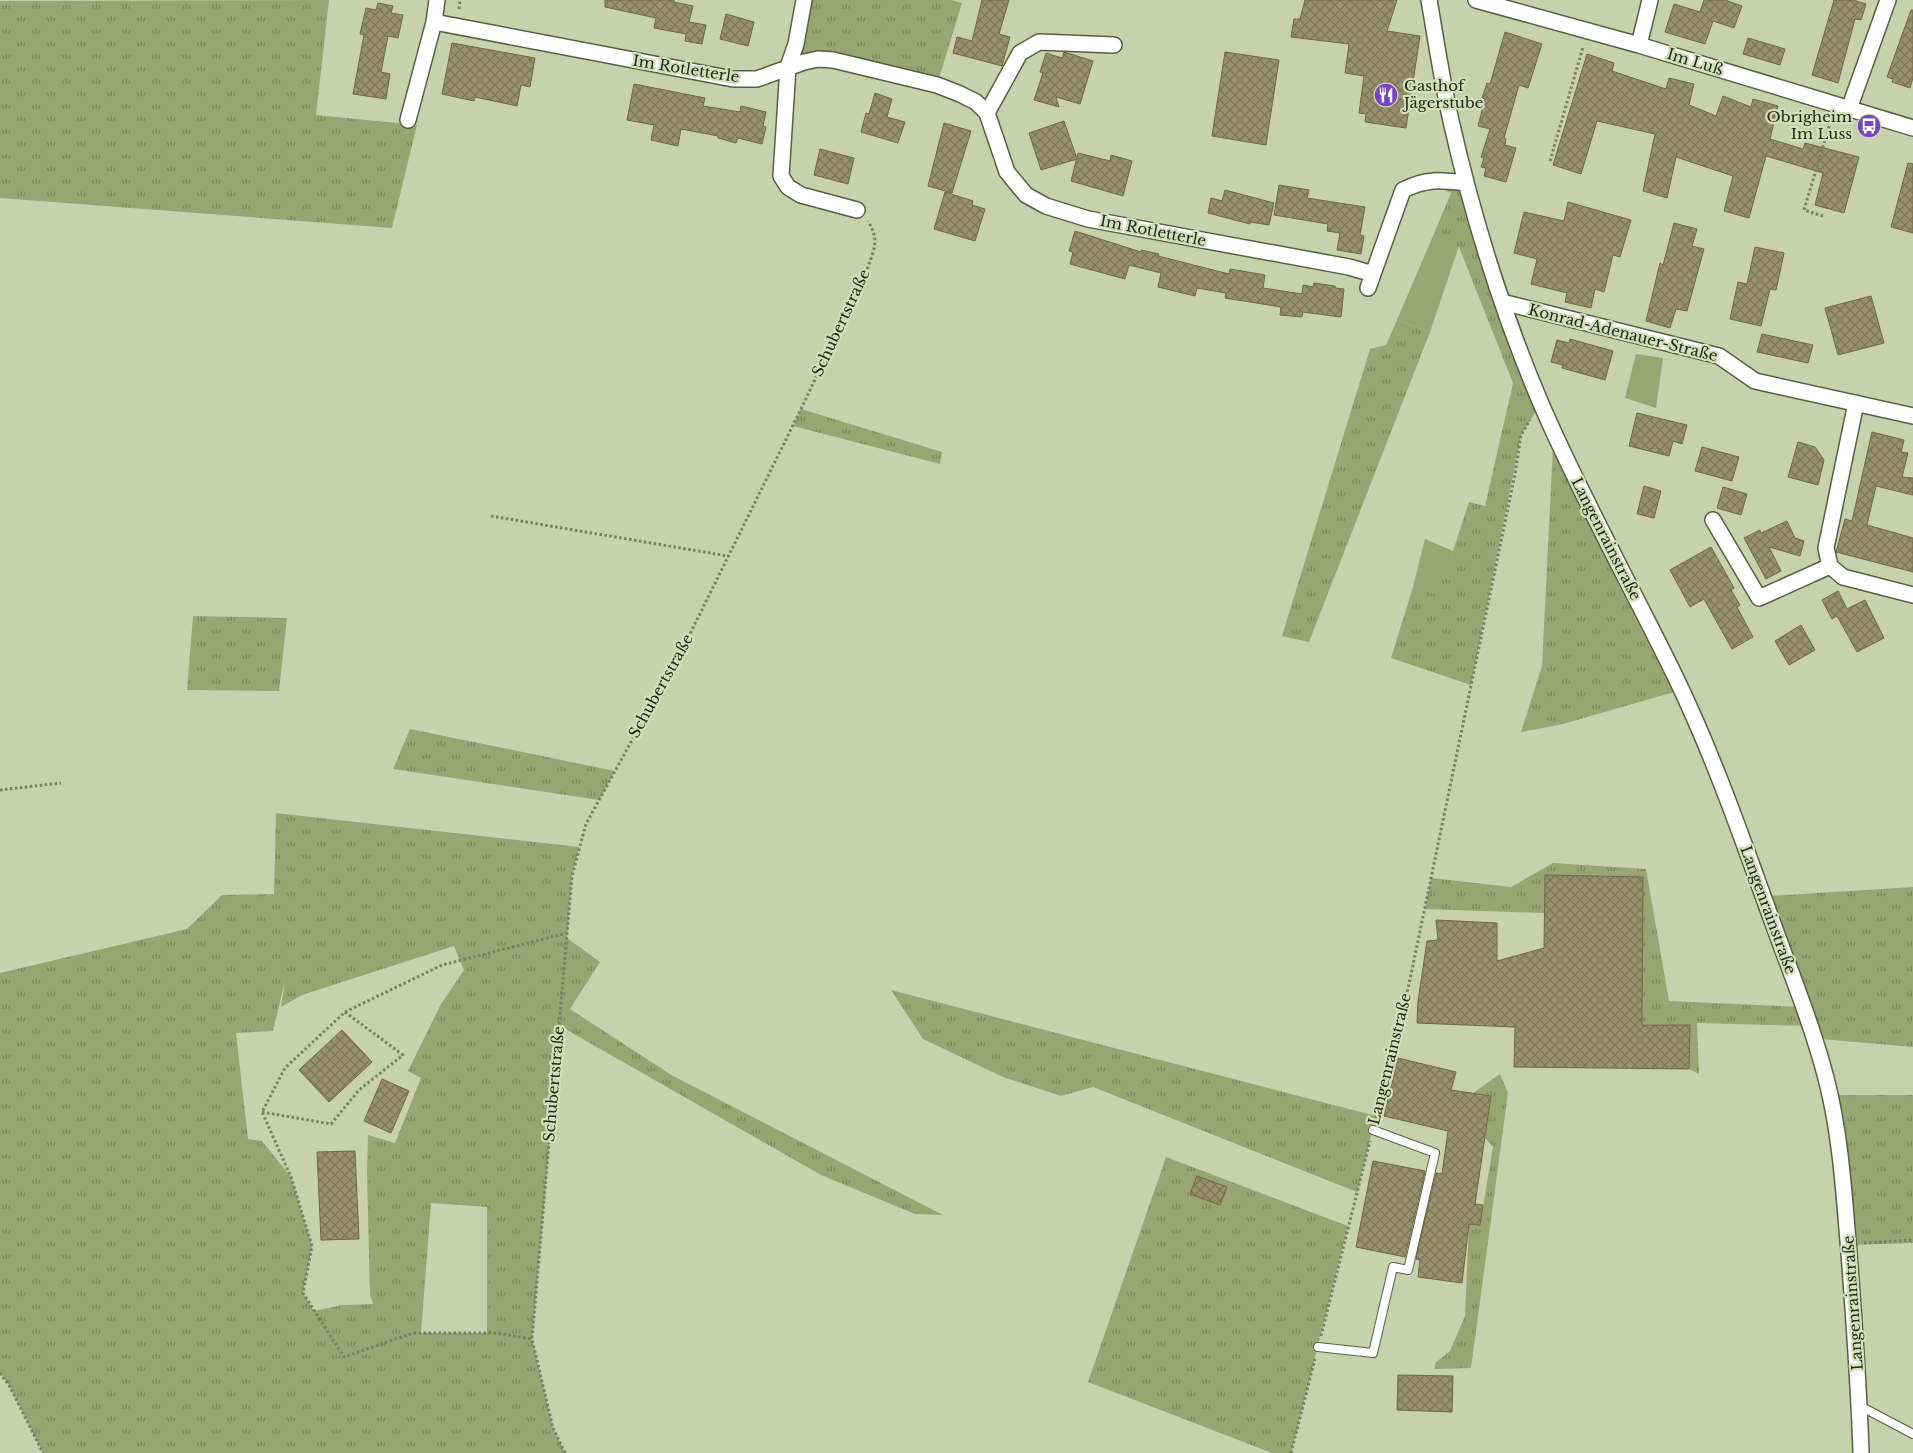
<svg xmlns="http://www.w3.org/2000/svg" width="1913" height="1453" viewBox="0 0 1913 1453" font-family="'Libre Baskerville',serif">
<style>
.grass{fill:url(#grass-tufts);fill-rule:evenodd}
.green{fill:#99a572}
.building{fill:url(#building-cross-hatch);stroke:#6e6846}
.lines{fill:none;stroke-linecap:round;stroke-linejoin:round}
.lane-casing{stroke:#585f3f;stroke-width:10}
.street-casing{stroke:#585f3f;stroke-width:18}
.path{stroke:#797f65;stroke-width:3;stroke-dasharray:2.5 2.5;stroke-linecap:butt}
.lane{stroke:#fff;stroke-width:8}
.street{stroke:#fff;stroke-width:15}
.labels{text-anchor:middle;stroke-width:4.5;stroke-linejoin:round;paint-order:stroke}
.street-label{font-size:15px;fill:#242719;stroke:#d5deba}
.poi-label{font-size:15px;fill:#242719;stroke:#d5deba;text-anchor:start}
</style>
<defs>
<pattern id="grass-tufts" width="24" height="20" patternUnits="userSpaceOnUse" patternTransform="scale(1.25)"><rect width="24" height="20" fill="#99a572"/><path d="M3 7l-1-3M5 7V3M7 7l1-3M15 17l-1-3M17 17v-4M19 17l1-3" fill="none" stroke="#7d865d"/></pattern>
<pattern id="building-cross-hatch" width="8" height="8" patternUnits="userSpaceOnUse" patternTransform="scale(1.25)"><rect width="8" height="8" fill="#98916e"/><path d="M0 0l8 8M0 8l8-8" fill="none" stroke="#7c765a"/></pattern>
</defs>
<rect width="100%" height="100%" fill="#c8d1ad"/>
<!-- grass -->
<path class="grass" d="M329,0L316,115L417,125L392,228L0,198V1Z
M804,0H951L962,3L937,85L833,60L788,67Z
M1440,180L1466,183L1502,302L1541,403L1521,435L1471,685L1391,658L1413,587L1436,594L1453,551L1469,502L1485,506L1513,383L1459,247L1433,236L1451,193C1433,184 1426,184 1408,193L1368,288L1403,190L1424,181Z
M1397,320L1430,332L1309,642L1282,636L1370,349L1386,345Z
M801,409L942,452L940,464L793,426Z
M1553,447L1633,609L1681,690L1563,724L1521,732L1542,666Z
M193,616L287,618L279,691L187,690Z
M410,729L615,771L599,800L393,769Z
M276,813L579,847L572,876L567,938L600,962L570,1009L673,1076L943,1215L915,1214L821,1175L560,1026L532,1339L553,1428L565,1453H43L9,1385L0,1373V973L187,929L222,895L274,894ZM454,946L464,970L441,1004L408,1071L421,1078L395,1143L368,1135L367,1174L370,1295L373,1304L342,1305L314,1311L303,1293L312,1246L291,1177L262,1141L248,1139L236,1033L273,1031L285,981L281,1007L302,995ZM431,1203L487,1207V1333H421Z
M1553,863L1646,869L1669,1001L1803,1007L1810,1026L1697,1023L1699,1074L1689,1069V1025L1515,1023L1642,1004L1643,877L1545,875L1544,913L1425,909L1431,878L1511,887Z
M1913,887V1047L1821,1039L1768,896Z
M891,990L1376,1116L1357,1192L1093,1087L1061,1096L1003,1077L923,1039Z
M1500,1074L1508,1093L1471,1368L1435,1369V1363L1450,1351L1465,1316L1469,1224L1480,1225L1493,1147L1485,1138L1491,1096L1473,1093Z
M1837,1095H1913V1243L1848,1245Z
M1166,1157L1348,1226L1291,1453H1272L1088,1382Z"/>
<!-- green -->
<path class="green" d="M1433,236L1459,246L1430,332L1397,320Z
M1636,354L1663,358L1656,408L1625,398Z
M1425,539L1453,551L1436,595L1413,587Z"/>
<!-- building -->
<path class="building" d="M605,0H674V2L693,6L689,22L706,25L702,44L685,41L686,34L654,28L656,18L605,7Z
M982,0H1009L999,34L1010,37L1002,66L953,53L957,37L972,41Z
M1305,0H1397L1387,31L1420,36L1406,128L1365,122L1366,114L1359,113L1364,76L1345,73L1349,44L1291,37L1294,19H1300Z
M1704,0H1725L1742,6L1734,28L1713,21L1705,44L1665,32L1674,4L1700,12Z
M1834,0H1853L1866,4L1861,20L1855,19L1838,83L1812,75Z
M378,3L393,6L391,13L403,15L398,38L388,36L381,72L390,74L386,99L353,94L364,35L360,34L366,8L376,10Z
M1911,10H1913V78L1910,88L1892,82L1893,79L1887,77Z
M726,14L754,22L748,46L720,39Z
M1505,32L1542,44L1528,88L1519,85L1504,138L1506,139L1505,145L1516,148L1506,182L1484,176L1486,168L1481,167L1484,158L1481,157L1490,129L1478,126L1485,99L1482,98L1487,83L1490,84Z
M1748,38L1785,49L1780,65L1743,54Z
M452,43L535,58L530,87L521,85L517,106L475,97L474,101L442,94Z
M1064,52L1093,61L1080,104L1056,97L1059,107L1034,100L1043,73L1040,72L1046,53L1062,58Z
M1225,52L1279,60L1266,145L1212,136Z
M1587,54L1614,63L1612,71L1666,89L1669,78L1694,84L1689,105L1716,116L1723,96L1751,107L1753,99L1778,106L1770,139L1803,149L1805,143L1859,157L1844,213L1815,205L1823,173L1766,156L1749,218L1724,211L1733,176L1676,157L1667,198L1643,191L1655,134L1597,121L1581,174L1553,165Z
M634,84L705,98L703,106L740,112L741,106L766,112L763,126L766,127L762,144L738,138L736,143L718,138V136L681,129L678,146L651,140L654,125L627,120Z
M875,93L892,99L887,117L905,122L898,143L861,132L866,113L869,114Z
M1064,121L1077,159L1041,170L1029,133Z
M944,123L971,131L952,193L928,186Z
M820,149L854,158L848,184L814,175Z
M1078,153L1110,161L1111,155L1132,161L1123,196L1071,181Z
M1908,163L1913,164V233L1891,227Z
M1279,185L1309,190L1307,198L1365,207L1360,235L1364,236L1361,254L1337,250L1340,233L1327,231L1328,224L1274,215Z
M1225,190L1274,203L1269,225L1250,222V224L1208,213L1211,198L1222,201Z
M945,192L973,201L972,205L985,209L975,241L934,229Z
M1568,202L1631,220L1620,257L1613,255L1604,292L1595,289L1591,308L1565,302L1567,293L1531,284L1537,259L1514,253L1524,212L1564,221Z
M1674,223L1697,229L1692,246L1704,249L1687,311L1676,309L1670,328L1646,321L1660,263L1663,265Z
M1075,231L1141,252V250L1159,254L1158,256L1229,274L1230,269L1265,275L1263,288L1302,294L1303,285L1313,287L1314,283L1335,286V288L1344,289L1341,317L1303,312L1302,317L1280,315L1281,307L1225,298L1226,293L1197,288L1195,296L1158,287L1161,273L1129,265L1125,279L1070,264L1073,252L1069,251Z
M1755,247L1784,253L1776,290L1770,289L1761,326L1730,319L1738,282L1747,284Z
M1871,296L1884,343L1838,355L1825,308Z
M1762,334L1813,345L1808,363L1757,352Z
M1570,339L1613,351L1605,380L1562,368L1563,365L1551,362L1557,340L1569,343Z
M1637,413L1687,425L1682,444L1673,441L1669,456L1629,446Z
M1872,432L1904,440L1901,452L1908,453L1902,477L1913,478V495L1876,486L1867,525L1913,538V572L1836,552L1845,519L1852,521Z
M1798,442L1815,447L1824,460L1818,485L1788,477Z
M1702,447L1739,457L1732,481L1695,471Z
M1644,486L1661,491L1654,518L1637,514Z
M1723,487L1747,494L1741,515L1717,508Z
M1787,521L1795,538L1804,541L1800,556L1769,547L1781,571L1766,579L1744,538L1760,530L1761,533Z
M1711,547L1734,588L1731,590L1740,605L1737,607L1753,637L1732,649L1704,599L1690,607L1670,570Z
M1838,591L1847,609L1865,600L1884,638L1857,652L1837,616L1832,619L1822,600Z
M1801,625L1815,650L1789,665L1775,641Z
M1545,875L1643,877L1642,1025H1690L1689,1069L1514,1067L1515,1027L1417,1023L1418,1001L1427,941L1438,940L1436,920L1497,923V961L1544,948Z
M342,1030L372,1062L329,1102L299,1070Z
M1398,1058L1456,1072L1451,1090L1491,1096L1475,1204L1483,1205L1480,1225L1469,1224L1462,1283L1418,1277L1420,1260L1416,1259L1436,1173L1442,1174L1448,1131L1384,1116Z
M382,1079L409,1091L391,1133L364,1121Z
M355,1151L359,1239L321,1240L317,1152Z
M1373,1161L1425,1171L1405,1257L1356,1247Z
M1197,1176L1227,1187L1220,1205L1190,1194Z
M1398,1375L1453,1376L1452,1412L1397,1410Z"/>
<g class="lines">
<!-- lane casing -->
<g class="lane-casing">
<path id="lane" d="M1318,1347L1373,1353L1393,1267L1408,1270L1435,1153L1373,1130
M1860,1406L1913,1434"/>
</g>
<!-- street casing -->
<g class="street-casing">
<path id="street" d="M804,0L796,44L788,67L781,176L788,187L801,195L857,210
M1429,0C1436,40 1442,81 1451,121C1473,218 1503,315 1542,406C1582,498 1631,586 1675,676C1712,752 1742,838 1771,918C1790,971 1812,1024 1826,1078C1841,1136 1844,1195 1849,1253C1854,1320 1859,1386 1861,1453
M1476,0L1639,45L1913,128
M434,22L733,79H757L804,62L818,59L833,60L937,85L960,94L976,102L987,113L1007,172L1026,195L1046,206L1088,219L1349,267L1373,274
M1639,45L1650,0
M1849,109L1888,0
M987,113L1020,53L1039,42L1114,45
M408,120L434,22L437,0
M1368,288L1403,190C1427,178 1441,180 1466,183
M1502,302L1719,356L1755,381L1913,416
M1856,403L1826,548L1830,566L1843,577L1913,595
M1713,520L1759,598L1830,566"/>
</g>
<!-- path -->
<path class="path" d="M459,9L460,0
M1550,161L1583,47
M1823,216L1804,210L1831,120
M491,516L728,556
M0,790L61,783
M345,1012L442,965L567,933
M262,1112L331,1124L359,1090L403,1055L345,1012L285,1068L262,1112L291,1177L312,1246L303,1293L344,1357L413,1333H497L532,1339
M1376,1118L1409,984L1515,474L1521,435L1530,420
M1864,1243L1913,1240
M1321,1336L1370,1141
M0,1373L9,1385L43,1453
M565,1453L553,1428L532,1339L572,876L586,824L688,638L801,409L868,267C875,247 879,240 868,221
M1291,1453L1315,1359"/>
<!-- lane -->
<use href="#lane" class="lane"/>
<!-- street -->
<use href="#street" class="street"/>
</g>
<!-- icons -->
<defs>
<g id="restaurant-disc" transform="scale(1.25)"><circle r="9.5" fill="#7746be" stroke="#d5deba"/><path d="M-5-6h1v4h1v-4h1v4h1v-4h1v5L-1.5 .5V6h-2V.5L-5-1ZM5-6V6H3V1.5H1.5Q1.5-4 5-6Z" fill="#fff"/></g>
<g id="bus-disc" transform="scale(1.25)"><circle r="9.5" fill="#7746be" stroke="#d5deba"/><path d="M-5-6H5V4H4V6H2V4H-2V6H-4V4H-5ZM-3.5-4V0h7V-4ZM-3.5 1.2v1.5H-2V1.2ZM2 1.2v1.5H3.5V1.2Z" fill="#fff"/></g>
</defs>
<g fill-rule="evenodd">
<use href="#restaurant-disc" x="1386" y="95"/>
<use href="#bus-disc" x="1869" y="126"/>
</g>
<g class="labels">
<!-- street labels -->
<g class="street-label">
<text transform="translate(1695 62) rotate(17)" y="5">Im Luß</text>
<text transform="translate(686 69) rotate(9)" y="5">Im Rotletterle</text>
<text transform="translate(1153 231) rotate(11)" y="5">Im Rotletterle</text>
<text transform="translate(841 323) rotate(-65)" y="5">Schubertstraße</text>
<text transform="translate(1623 333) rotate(14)" y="5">Konrad-Adenauer-Straße</text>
<text transform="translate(1606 539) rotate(63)" y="5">Langenrainstraße</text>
<text transform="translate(661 686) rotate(-61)" y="5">Schubertstraße</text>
<text transform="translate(1768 910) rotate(70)" y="5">Langenrainstraße</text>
<text transform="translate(1390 1059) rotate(-76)" y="5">Langenrainstraße</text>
<text transform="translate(554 1084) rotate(-85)" y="5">Schubertstraße</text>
<text transform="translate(1853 1303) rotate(-94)" y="5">Langenrainstraße</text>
</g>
<!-- poi labels -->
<g class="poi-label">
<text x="1404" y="91">Gasthof<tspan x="1404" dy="17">Jägerstube</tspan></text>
<text x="1852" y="122" text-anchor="end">Obrigheim<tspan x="1852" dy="17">Im Luss</tspan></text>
</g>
</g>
</svg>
